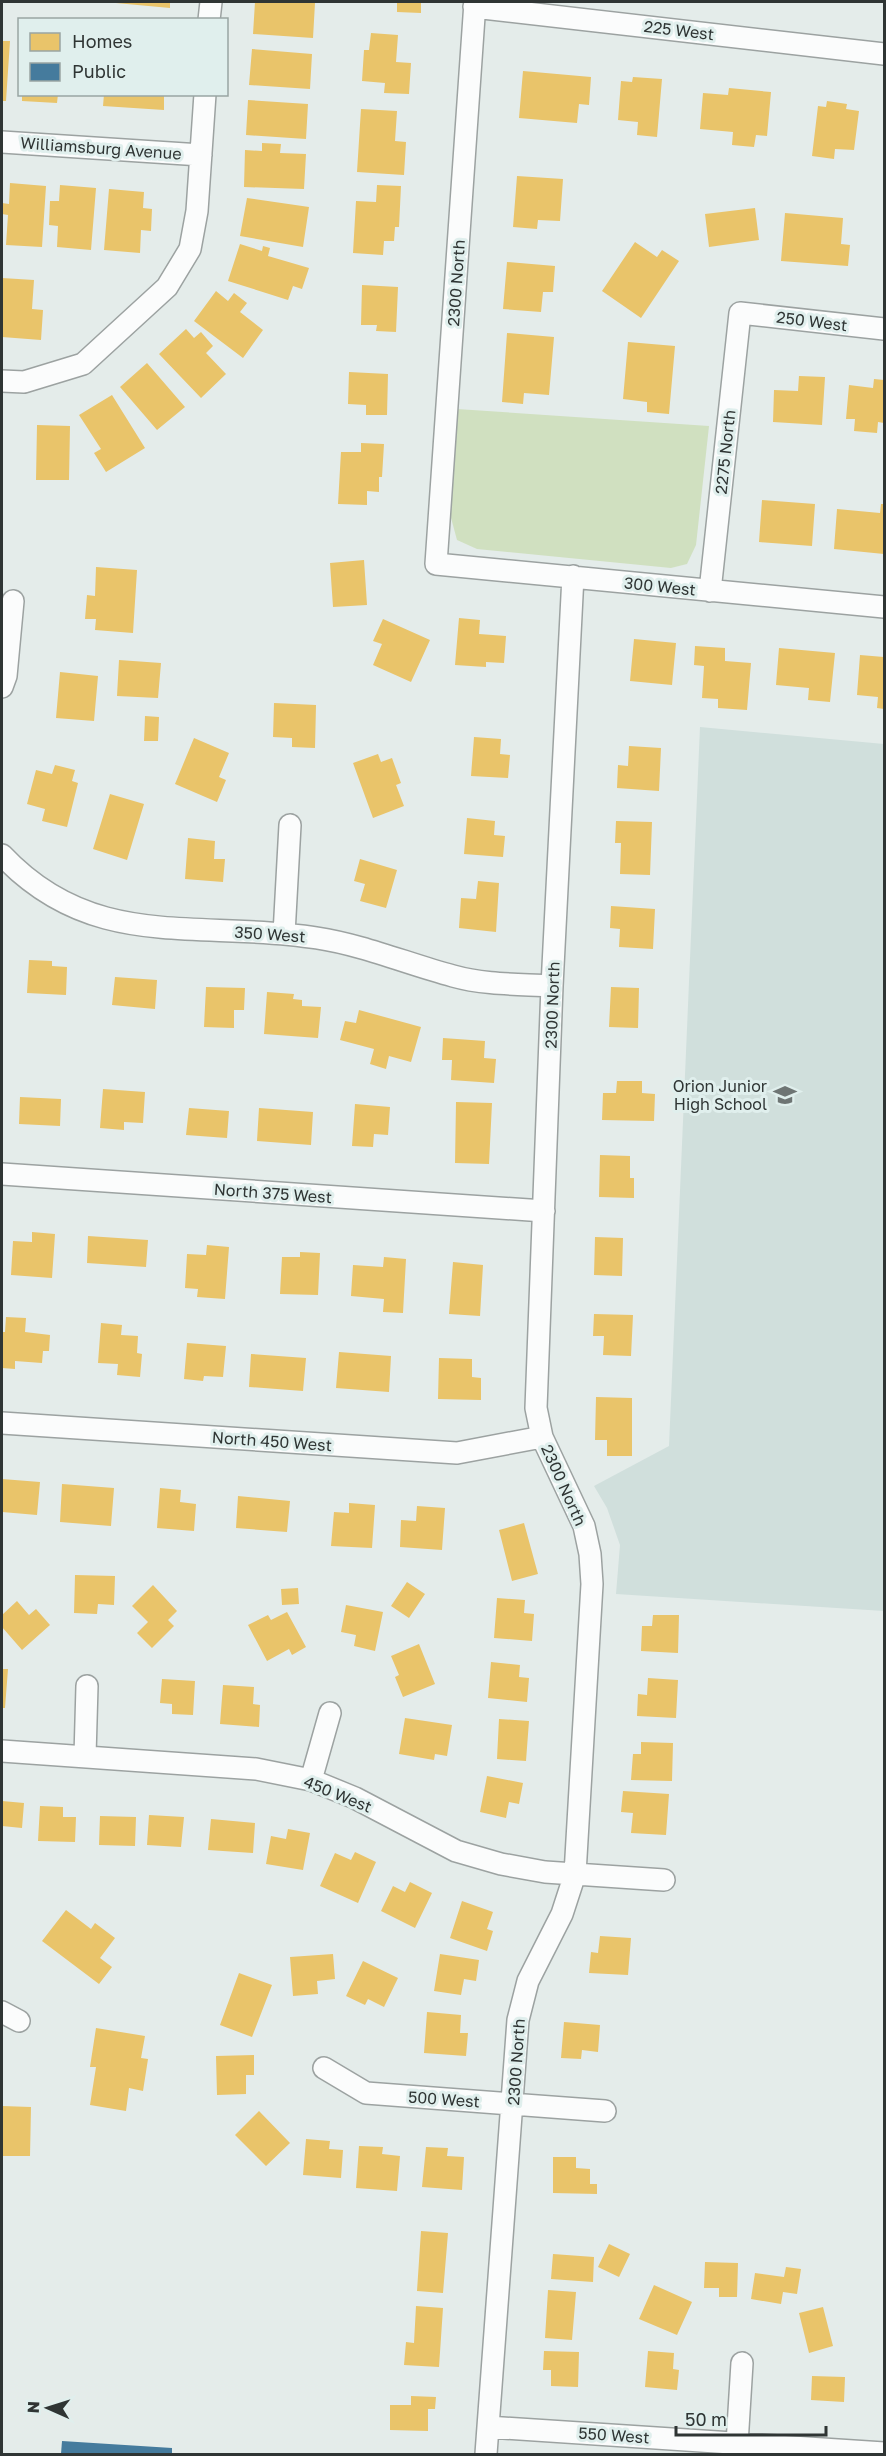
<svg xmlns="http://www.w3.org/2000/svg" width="886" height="2456" viewBox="0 0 886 2456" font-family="'Golos Text',sans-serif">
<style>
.built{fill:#d0dfdc}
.green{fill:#d0e0c0}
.homes{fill:#e9c46a}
.public{fill:#457b9d}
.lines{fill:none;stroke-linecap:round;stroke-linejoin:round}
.street-casing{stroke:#9ca2a1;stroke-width:24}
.street{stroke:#fbfcfc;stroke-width:21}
.labels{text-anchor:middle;stroke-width:6;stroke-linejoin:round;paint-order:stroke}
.street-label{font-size:16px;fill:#2f3534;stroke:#e0efed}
.poi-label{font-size:16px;fill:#2f3534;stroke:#e0efed;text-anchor:end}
</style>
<rect width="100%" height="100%" fill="#e4ecea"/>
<!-- built -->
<path class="built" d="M700,727L884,744V1611L616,1594L620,1545L607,1508L594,1486L669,1446Z"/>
<!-- green -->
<path class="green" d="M457,409L709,426L696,545L687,564L671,568L477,549L457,540L450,514Z"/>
<!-- homes -->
<path class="homes" d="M105,2H170V8Z
M255,2L315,3L313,38L253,34Z
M397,2H421V13L397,12Z
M371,33L398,35L396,62L411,63L409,94L384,93L385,83L362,81L364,50H369Z
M2,41H10L6,101H2Z
M252,49L312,54L310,89L249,85Z
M523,71L591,77L589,105L579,104L577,123L519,118Z
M633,77L662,79L657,137L637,135L638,122L618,120L621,81L632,82Z
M729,88L771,92L767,136L756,135L754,147L732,145L733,132L700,129L703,93L728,95Z
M22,94H58L57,103L22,101Z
M104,94H164V110L103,106Z
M248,100L308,104L306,139L246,135Z
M827,101L847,104L846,109L859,111L854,150L835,149L834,159L812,156L818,106L826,107Z
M361,109L397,111L395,141L406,142L404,175L357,172Z
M262,143L281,144L280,153L306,154L304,189L244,187L245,150L262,151Z
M517,176L563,179L560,221L538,220L537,229L513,227Z
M10,183L46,186L42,247L6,245L8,215L2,214V203L9,204Z
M60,185L96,188L91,250L57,247L58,226L49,225L50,201H59Z
M377,185L401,186L399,227H395L394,241H384L383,255L353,253L356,201L376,202Z
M109,189L144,192L143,208L152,209L151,231L141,230L140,253L104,250Z
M247,198L309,207L303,247L240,236Z
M755,208L759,240L709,247L705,214Z
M785,213L843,218L841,244L850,245L848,266L781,261Z
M635,242L657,257L662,250L679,261L641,318L602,291Z
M240,244L262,251L263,246L270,248L268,256L309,268L302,289L293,286L288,300L228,281Z
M507,262L555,266L553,292H543L541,312L503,309Z
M2,278L34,280L32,309L43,310L41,340L2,337Z
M362,285L398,287L396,332L376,331L377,325H361Z
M216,291L228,301L234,293L247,303L240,312L263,330L243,358L194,321Z
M186,329L194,338L201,332L213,346L206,353L226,374L201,398L159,354Z
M507,333L554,337L549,395L524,393L523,404L502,402Z
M628,342L675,346L669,414L647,412V402L623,399Z
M147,363L185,407L157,430L120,387Z
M349,372L388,374L387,415H366V405L348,404Z
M799,376L825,377L822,425L773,422L774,390L798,391Z
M874,379L884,380V423L878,422L877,433L854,431L855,419H846L849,385L873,388Z
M112,395L145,448L106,472L94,453L101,449L79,415Z
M37,425L70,426L69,480H36Z
M361,443L384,444L382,477H379V492L367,491V505L338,504L341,452H361Z
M762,500L815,504L812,546L759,542Z
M881,504H884V554L834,549L837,509L880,513Z
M364,560L367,605L333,607L330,563Z
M96,567L137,570L133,633L95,630L96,619H85L87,595L95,596Z
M459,618L480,620L479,634L506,636L504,663L486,662V667L455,665Z
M383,619L430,640L411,682L373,665L382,644L373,641Z
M634,639L676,643L672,685L630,681Z
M695,646L725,648V661L751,663L747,710L718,708V699L702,698L704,666L694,665Z
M779,648L835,653L830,702L808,700L809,688L776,685Z
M860,655L884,657V709L877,708L878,697L857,695Z
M119,660L161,663L158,698L117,696Z
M60,672L98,676L94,721L56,718Z
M274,703L316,705L315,748L292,747V738L273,737Z
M145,716L159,717L158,741H144Z
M474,737L501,739L500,754L510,755L508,778L471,776Z
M194,738L229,753L219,777L226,780L217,802L175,784Z
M629,746L661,748L659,791L617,788L618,765L628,766Z
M378,754L381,762L392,758L401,783L396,785L404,806L373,818L353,763Z
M55,765L75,770L72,781L78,783L67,827L42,821L45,809L27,804L36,770L52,774Z
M110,794L144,804L127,860L93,849Z
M467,818L495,821L494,835L505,836L503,857L464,854Z
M616,821L652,822L650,875L620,874L621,843H615Z
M188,838L215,841L214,859H225L223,882L185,879Z
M360,859L397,870L386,908L360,901L365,884L354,881Z
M478,881L499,883L496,932L459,928L461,898L476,899Z
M611,906L655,909L653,949L619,947L620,929L610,928Z
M29,960L52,961V966L67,967L66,995L27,993Z
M115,977L157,980L155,1009L112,1005Z
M206,987L245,988L244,1010H234V1028L204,1027Z
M611,987L639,988L638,1028L609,1027Z
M267,992L294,994L293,999L302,1000V1006L321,1007L318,1038L264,1034Z
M359,1010L421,1027L411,1062L389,1056L386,1069L370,1064L374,1049L340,1040L345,1021L356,1023Z
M443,1038L485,1041L484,1058L496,1059L494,1083L451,1080L452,1060H442Z
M617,1081H642V1093L655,1094L654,1121L602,1120L603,1093H616Z
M103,1089L145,1092L143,1123L124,1122V1130L100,1128Z
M20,1097L61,1099L60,1126L19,1124Z
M456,1102L492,1103L489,1164L455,1163Z
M355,1104L390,1107L388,1135L374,1134L373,1147L352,1146Z
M189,1108L229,1111L227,1138L186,1135Z
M259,1108L313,1112L311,1145L257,1141Z
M600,1155L630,1156V1178H634V1198L599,1197Z
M32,1232L55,1234L52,1278L11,1275L13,1241L32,1242Z
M88,1236L148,1240L146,1267L87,1263Z
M595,1237L623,1238L622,1276L594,1275Z
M207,1245L229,1247L225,1299L197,1297L198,1289L185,1288L187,1254L206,1255Z
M300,1252L320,1253L318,1295L280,1294L282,1257H300Z
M384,1257L406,1259L403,1313L383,1312L384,1299L351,1296L353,1265L383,1267Z
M453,1262L483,1265L480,1316L449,1314Z
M594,1314L633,1315L631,1356L603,1355L604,1336H593Z
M6,1317L26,1318L25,1332L50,1335L49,1351H43L42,1363L15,1361V1369L2,1368V1332H5Z
M101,1323L122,1325L121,1335L138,1336L137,1353L142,1354L140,1377L117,1375L118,1364L98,1363Z
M187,1343L226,1346L223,1377L204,1376L203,1381L184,1379Z
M339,1352L391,1356L389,1392L336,1388Z
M251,1354L306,1358L303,1391L249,1387Z
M439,1358L472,1359V1377L481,1378V1400L438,1399Z
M596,1397L632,1398V1456H607V1440H595Z
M2,1479L40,1482L37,1515L2,1512Z
M62,1484L114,1488L111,1526L60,1522Z
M160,1488L181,1490L180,1502L196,1504L194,1531L157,1528Z
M238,1496L290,1501L287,1532L236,1528Z
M349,1503L375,1505L372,1548L331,1546L334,1512L349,1513Z
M417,1506L445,1508L442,1550L400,1547L401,1520L416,1521Z
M524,1523L538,1574L512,1581L499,1530Z
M75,1575L115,1576L114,1605L98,1604L97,1614L74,1613Z
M407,1582L425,1594L409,1618L391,1606Z
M153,1585L177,1611L168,1620L174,1626L152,1648L137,1633L148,1622L132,1606Z
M298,1588L299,1604L282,1605L281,1589Z
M497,1598L525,1600L524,1613L534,1614L532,1641L494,1638Z
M17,1601L29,1615L36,1609L50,1625L22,1650L2,1627V1615Z
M346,1605L383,1612L375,1651L354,1646L356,1635L341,1632Z
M287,1612L306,1647L292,1655L289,1649L267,1661L248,1625L268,1615L271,1620Z
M653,1615H679L678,1653L641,1651L642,1626H652Z
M419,1644L435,1684L403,1697L395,1677L399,1675L391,1656Z
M491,1662L520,1665L519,1677L529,1678L527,1702L488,1698Z
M2,1669H8L5,1708H2Z
M648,1678L678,1680L676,1718L637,1716L638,1694L647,1695Z
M162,1679L195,1681L193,1715L172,1714V1704L160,1703Z
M223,1685L254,1687L253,1704L260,1705L259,1727L220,1724Z
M405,1718L452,1725L447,1756L435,1754L434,1760L399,1754Z
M499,1719L529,1721L526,1761L497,1759Z
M641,1742L673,1743L672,1781L631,1780L633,1754H641Z
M487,1776L523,1783L519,1804L509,1802L506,1818L480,1812Z
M623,1791L669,1794L666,1835L631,1833L633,1813L621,1812Z
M2,1801L24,1803L22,1828L2,1826Z
M40,1806L63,1807V1817H76L75,1842L38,1841Z
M149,1815L184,1817L181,1847L147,1845Z
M100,1816L136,1817L135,1846L99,1845Z
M211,1819L255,1823L253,1853L208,1850Z
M288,1829L310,1833L303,1870L266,1864L271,1836L286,1839Z
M355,1852L376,1862L358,1903L320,1886L335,1853L351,1860Z
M410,1882L432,1893L415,1928L381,1911L393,1886L405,1892Z
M462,1901L493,1912L487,1929L493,1931L487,1951L450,1938Z
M66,1910L91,1929L95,1923L115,1938L100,1958L112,1967L99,1984L42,1941Z
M600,1936L631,1938L628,1975L589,1973L591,1952L598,1953Z
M333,1954L335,1979L317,1981L318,1994L293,1996L290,1957Z
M440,1954L479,1960L476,1981L464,1979L461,1995L434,1991Z
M363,1961L398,1978L384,2007L368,1999L365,2005L346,1996Z
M239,1973L272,1985L252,2037L220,2025Z
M427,2012L461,2015L460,2033H468L466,2056L424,2053Z
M564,2022L600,2025L598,2052L582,2050L581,2059L561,2058Z
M96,2028L145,2036L141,2058L148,2059L143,2091L129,2088L126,2111L90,2105L96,2067H90Z
M254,2055V2075H246V2094L217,2095L216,2056Z
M2,2106L31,2107L30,2156H2Z
M259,2111L290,2143L266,2166L235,2135Z
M306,2139L330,2141L329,2149L343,2150L341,2178L303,2175Z
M359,2146L383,2147L382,2154L400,2156L397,2191L356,2188Z
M426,2147L448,2148L447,2156L464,2157L462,2190L422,2187Z
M553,2157H576V2168L590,2169V2184H597V2194L553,2193Z
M421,2231L448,2233L443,2293L417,2291Z
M609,2244L630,2254L619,2277L598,2267Z
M553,2254L594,2257L593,2282L551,2279Z
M705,2262L738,2263L737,2297H719V2288H704Z
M786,2267L801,2269L797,2294L783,2292L781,2304L751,2299L755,2273L784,2277Z
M654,2285L692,2302L677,2335L639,2319Z
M548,2290L576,2292L572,2340L545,2338Z
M416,2306L443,2308L439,2367L404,2365L406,2342L414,2343Z
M823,2307L833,2346L809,2353L799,2313Z
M544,2351L579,2352L578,2387L551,2386V2370H543Z
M648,2351L674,2353L673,2369L679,2370L677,2390L645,2387Z
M812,2376L845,2377L844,2402L811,2400Z
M411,2396L436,2397L435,2409H428V2431L390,2430V2405H411Z"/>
<!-- public -->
<path class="public" d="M62,2441L172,2448V2454H61Z"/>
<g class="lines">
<!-- street casing -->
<g class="street-casing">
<path id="street" d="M475,2L436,564L884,607
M474,7L884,54
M209,20L211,2
M2,142L201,155
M2,381L24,382L83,364L167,287L190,249L197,211L205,94
M710,591L740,313L884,329
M2,687L6,676L13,601
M2,855C94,953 199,919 317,938C363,945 408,964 453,976C485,985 520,984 552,986
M284,934L290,825
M2,1174L544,1211
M2,1423L457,1453L542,1437
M2,1751L256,1769L311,1780L355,1798L456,1851L501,1864L545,1872L664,1880
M85,1756L87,1686
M311,1780L330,1713
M2,2012L19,2021
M324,2068L366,2093L605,2111
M488,2427L884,2453
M737,2444L742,2363
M486,2454L518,2020L528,1981L562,1914L575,1874L592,1584L590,1554L584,1526L542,1437L536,1408L552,986L573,576"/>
</g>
<!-- street -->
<use href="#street" class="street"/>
</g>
<!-- icons -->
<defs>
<g id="school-bare" transform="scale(1.8)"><path d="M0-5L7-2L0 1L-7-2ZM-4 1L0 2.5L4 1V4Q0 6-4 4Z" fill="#6e7574" stroke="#e0efed" stroke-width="2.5" paint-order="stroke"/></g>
</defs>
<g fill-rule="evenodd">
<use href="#school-bare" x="785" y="1095"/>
</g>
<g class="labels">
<!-- street labels -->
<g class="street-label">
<text transform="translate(679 30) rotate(7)" y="6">225 West</text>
<text transform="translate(101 148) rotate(4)" y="6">Williamsburg Avenue</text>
<text transform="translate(456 283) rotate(-86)" y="6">2300 North</text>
<text transform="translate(812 321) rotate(7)" y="6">250 West</text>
<text transform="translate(725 452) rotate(-84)" y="6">2275 North</text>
<text transform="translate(660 586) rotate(6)" y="6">300 West</text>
<text transform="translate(270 934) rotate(4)" y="6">350 West</text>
<text transform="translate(552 1005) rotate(-88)" y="6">2300 North</text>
<text transform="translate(273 1193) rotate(4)" y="6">North 375 West</text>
<text transform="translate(272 1441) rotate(4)" y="6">North 450 West</text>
<text transform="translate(564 1485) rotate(66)" y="6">2300 North</text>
<text transform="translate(338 1794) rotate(22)" y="6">450 West</text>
<text transform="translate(516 2062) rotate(-86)" y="6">2300 North</text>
<text transform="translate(444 2099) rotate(4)" y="6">500 West</text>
<text transform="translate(614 2435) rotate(4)" y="6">550 West</text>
</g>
<!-- poi labels -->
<g class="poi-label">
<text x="767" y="1092">Orion Junior<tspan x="767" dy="18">High School</tspan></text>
</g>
</g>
<!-- border -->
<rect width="886" height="2456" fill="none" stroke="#2f3534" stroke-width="6"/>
<!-- legend -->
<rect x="18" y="18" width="210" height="78" fill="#e0efed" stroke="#99a5a3" stroke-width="1.5"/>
<rect x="30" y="33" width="30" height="18" fill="#e9c46a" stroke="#99a5a3" stroke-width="1.5"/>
<text x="72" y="48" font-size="18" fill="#2f3534">Homes</text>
<rect x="30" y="63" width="30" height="18" fill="#457b9d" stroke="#99a5a3" stroke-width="1.5"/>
<text x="72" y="78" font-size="18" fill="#2f3534">Public</text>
<!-- north arrow -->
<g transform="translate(48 2408) rotate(273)" stroke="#e0efed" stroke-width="4.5" paint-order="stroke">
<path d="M0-4.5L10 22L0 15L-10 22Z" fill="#2f3534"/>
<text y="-9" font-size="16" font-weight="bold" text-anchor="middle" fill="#2f3534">N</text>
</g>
<!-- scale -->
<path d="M676 2426v9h150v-9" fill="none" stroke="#2f3534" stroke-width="3"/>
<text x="685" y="2426" font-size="18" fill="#2f3534" stroke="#e0efed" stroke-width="4.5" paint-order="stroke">50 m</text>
</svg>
